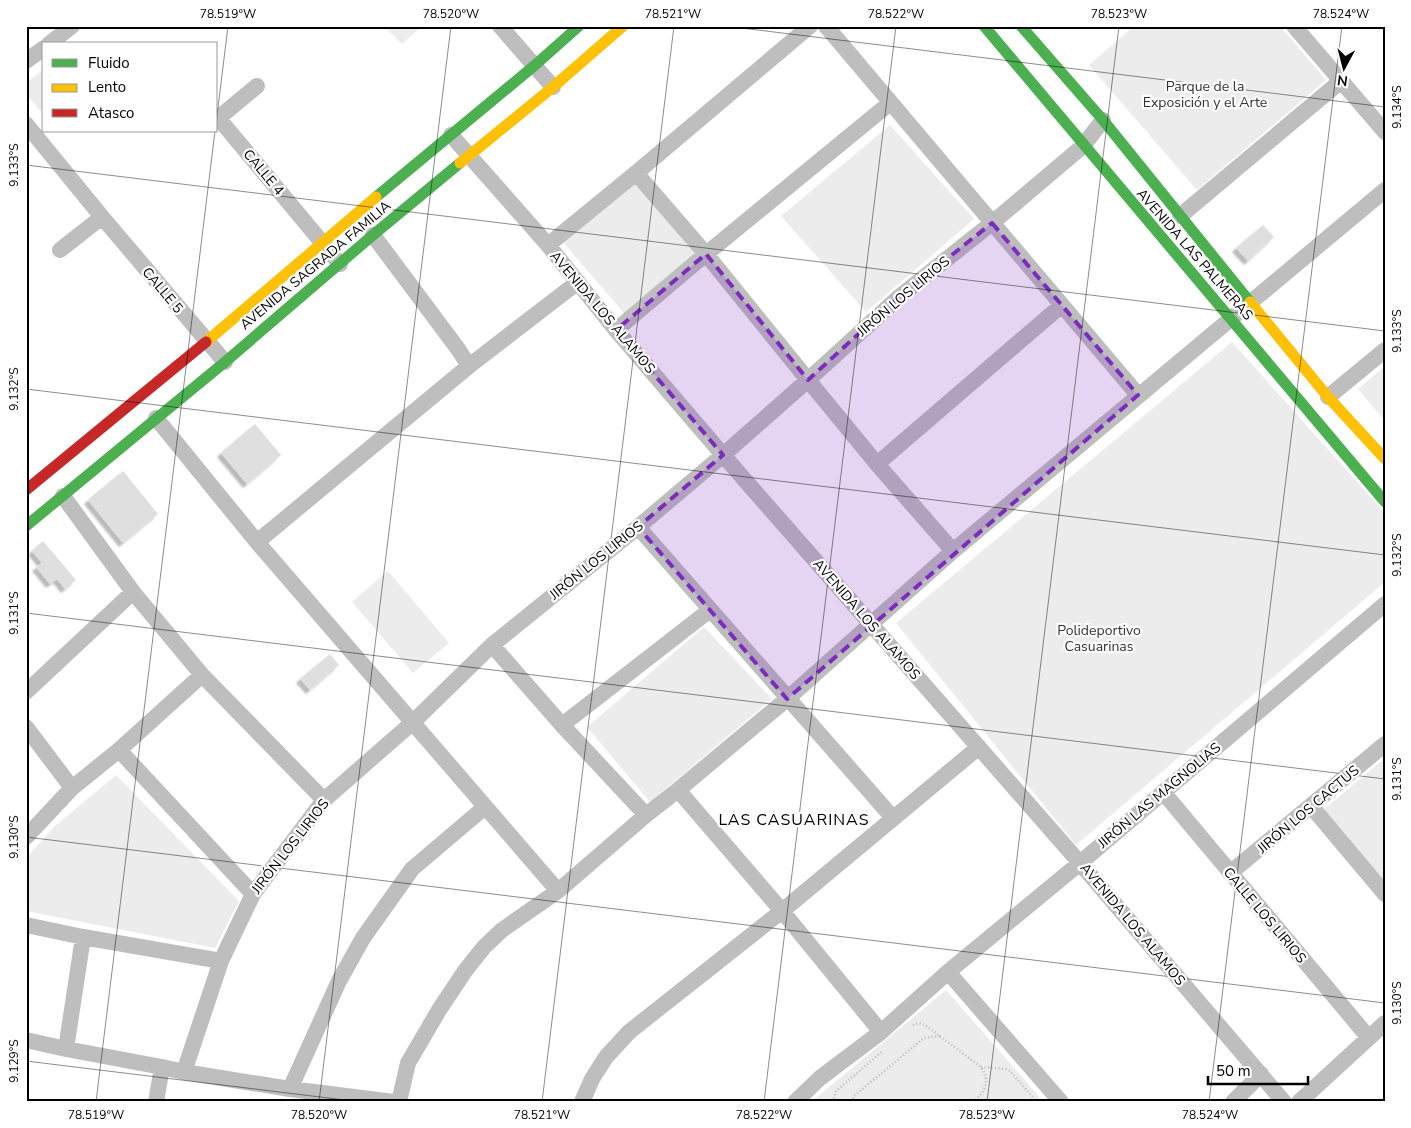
<svg xmlns="http://www.w3.org/2000/svg" width="1411" height="1128" viewBox="0 0 1411 1128" font-family="'Nunito Sans',sans-serif">
<style>
.green{fill:#ececec}
.building{fill:#dfdfdf;filter:url(#shadow)}
.lines{fill:none;stroke-linecap:round;stroke-linejoin:round}
.path{stroke:#b9b9b9;stroke-width:2.5;stroke-dasharray:1 2.5;stroke-linecap:butt}
.street{stroke:#bebebe;stroke-width:16}
.fast{stroke:#4caf50;stroke-width:11}
.slow{stroke:#ffc107;stroke-width:11}
.jam{stroke:#c62828;stroke-width:11}
.marked{fill:#7b2cbf;fill-opacity:0.2;stroke:#7b2cbf;stroke-width:4;stroke-dasharray:10 6;stroke-linejoin:round}
.ticks{fill:none;stroke:#000;stroke-width:1;stroke-opacity:0.45}
.labels{text-anchor:middle;stroke-width:4.5;stroke-linejoin:round;paint-order:stroke}
.park-label{font-size:14px;fill:#333;stroke:#fff}
.street-label{font-size:14px;fill:#000;stroke:#fff}
.quarter-label{font-size:16px;letter-spacing:1px;fill:#000;stroke:#fff}
.neatline{fill:none;stroke:#000;stroke-width:2}
.ticks-label{font-size:12px;text-anchor:middle;fill:#000}
</style>
<defs>
<filter id="shadow"><feDropShadow dx="-4" dy="4" stdDeviation="1" flood-color="#0004"/></filter>
</defs>
<rect width="100%" height="100%" fill="#fff"/>
<!-- green -->
<path class="green" d="M384,26H422L402,44Z
M1134,26H1280L1326,80L1197,190L1089,65Z
M44,69V115L26,94V83Z
M890,125L974,219L866,312L781,216Z
M634,181L697,256L624,313L562,241Z
M1232,342L1385,513V582L1076,845L896,623Z
M1385,366V421L1358,389Z
M388,571L449,643L413,673L352,602Z
M704,627L772,699L650,802L587,727Z
M1385,758V884L1323,810Z
M116,775L239,901L215,948L26,911V858L55,826Z
M946,990L1044,1102H811Z"/>
<!-- building -->
<path class="building" d="M1263,225L1274,237L1248,261L1236,248Z
M255,424L281,455L247,484L221,453Z
M123,471L158,514L123,543L88,500Z
M43,541L76,580L65,589L57,579L50,584L36,567L42,563L32,551Z
M330,654L339,665L310,690L300,679Z"/>
<g class="lines">
<!-- path -->
<path class="path" d="M913,1025L919,1023L925,1025L981,1067C991,1082 985,1092 973,1102
M981,1067L1005,1069L1010,1071L1037,1102
M833,1102L836,1091L883,1051
M852,1102L854,1096L924,1038L940,1036"/>
<!-- street -->
<path class="street" d="M500,26L553,87
M826,26L1138,395
M1294,26L1385,132
M49,44L72,26
M26,61L44,48
M257,86L222,115L220,120L340,264
M26,124L102,217L225,362
M451,135L548,245L616,330L723,455L1080,863L1284,1102
M636,173L706,254L808,380L877,464L953,551
M1180,216L1341,81
M548,245L636,173L810,26
M60,250L102,217
M616,330L706,254L890,103
M469,366L578,282
M1328,397L1385,350
M156,418L257,542L558,891
M877,464L1062,305
M63,496L133,592L202,675L324,800
M638,527L893,818
M257,542L469,366L458,349L373,235
M492,645L562,725L646,815
M26,692L133,592
M562,725L710,610
M26,727L72,788
M119,750L253,894
M678,790L782,911L881,1032
M1163,792L1369,1038
M1311,806L1385,894
M26,837L72,788L119,750L202,675
M1230,873L1385,744
M26,925L83,937L221,961
M948,972L1061,1102
M26,1040L66,1049L162,1067L184,1072L290,1089L394,1102
M66,1049L83,937
M184,1072L221,961L253,894L324,800L412,723L492,645L638,527L723,455L808,380L899,297L992,223L1083,146L1103,120
M290,1089L339,981L363,938L412,869L485,807
M156,1102L162,1067
M399,1102L408,1063L439,1010L465,971L484,947L502,930L558,891L646,815L678,790L787,699L953,551L1385,190
M582,1102L592,1079L606,1057L629,1032L782,911L979,747
M795,1102L820,1078L881,1032L948,972L1080,863L1385,604
M1233,1102L1261,1074
M1299,1102L1385,1023"/>
<!-- fast -->
<path class="fast" d="M984,26L1385,502
M1021,26L1103,120L1250,302
M376,197L534,66L579,26
M26,526L225,362L373,235L460,163"/>
<!-- slow -->
<path class="slow" d="M460,163L553,87L623,26
M1250,302L1328,397L1385,459
M206,342L376,197"/>
<!-- jam -->
<path class="jam" d="M26,490L206,342"/>
</g>
<!-- marked area -->
<path class="marked" d="M992,223L1138,395L787,699L638,527L723,455L616,330L706,254L808,380L899,297Z"/>
<!-- ticks -->
<path class="ticks" d="M725,26L1385,107M216,124L228,26M26,165L1385,331M26,389L1385,555M26,613L1385,779M26,837L1385,1003M26,1061L361,1102M96,1102L215,131M319,1102L451,26M542,1102L674,26M764,1102L896,26M987,1102L1119,26M1209,1102L1342,26"/>
<g class="labels">
<!-- park labels -->
<g class="park-label">
<text x="1205" y="91">Parque de la<tspan x="1205" dy="16">Exposición y el Arte</tspan></text>
<text x="1099" y="635">Polideportivo<tspan x="1099" dy="16">Casuarinas</tspan></text>
</g>
<!-- street labels -->
<g class="street-label">
<text transform="translate(264 172) rotate(50)" y="5">CALLE 4</text>
<text transform="translate(1195 254) rotate(49)" y="5">AVENIDA LAS PALMERAS</text>
<text transform="translate(315 265) rotate(-40)" y="5">AVENIDA SAGRADA FAMILIA</text>
<text transform="translate(163 290) rotate(50)" y="5">CALLE 5</text>
<text transform="translate(903 296) rotate(-40)" y="5">JIRÓN LOS LIRIOS</text>
<text transform="translate(603 312) rotate(50)" y="5">AVENIDA LOS ALAMOS</text>
<text transform="translate(596 560) rotate(-39)" y="5">JIRÓN LOS LIRIOS</text>
<text transform="translate(867 619) rotate(49)" y="5">AVENIDA LOS ALAMOS</text>
<text transform="translate(1159 795) rotate(-40)" y="5">JIRÓN LAS MAGNOLIAS</text>
<text transform="translate(1308 809) rotate(-40)" y="5">JIRÓN LOS CACTUS</text>
<text transform="translate(290 846) rotate(-52)" y="5">JIRÓN LOS LIRIOS</text>
<text transform="translate(1265 915) rotate(50)" y="5">CALLE LOS LIRIOS</text>
<text transform="translate(1133 924) rotate(50)" y="5">AVENIDA LOS ALAMOS</text>
</g>
<!-- quarter labels -->
<g class="quarter-label">
<text x="794" y="825">LAS CASUARINAS</text>
</g>
</g>
<!-- border -->
<rect width="1411" height="1128" fill="none" stroke="#ffffff" stroke-width="55"/>
<!-- legend -->
<rect x="42" y="42" width="175" height="90" fill="#ffffff" stroke="#999999"/>
<rect x="52" y="59" width="25" height="8" fill="#4caf50" stroke="#999999"/>
<text x="88" y="68" font-size="15" fill="#000000">Fluido</text>
<rect x="52" y="84" width="25" height="8" fill="#ffc107" stroke="#999999"/>
<text x="88" y="92" font-size="15" fill="#000000">Lento</text>
<rect x="52" y="109" width="25" height="8" fill="#c62828" stroke="#999999"/>
<text x="88" y="118" font-size="15" fill="#000000">Atasco</text>
<!-- north arrow -->
<g transform="translate(1344 68) rotate(187)" stroke="#ffffff" stroke-width="4" paint-order="stroke">
<path d="M0-4L9 19L0 12L-9 19Z" fill="#000000"/>
<text y="-8" font-size="14" font-weight="bold" text-anchor="middle" fill="#000000">N</text>
</g>
<!-- scale -->
<path d="M1208 1076v8h100v-8" fill="none" stroke="#000000" stroke-width="2.5"/>
<text x="1216" y="1076" font-size="15" fill="#000000" stroke="#ffffff" stroke-width="4" paint-order="stroke">50 m</text>
<rect x="28" y="28" width="1356" height="1072" class="neatline"/>
<g class="ticks-label">
<text x="228" y="18">78.519°W</text>
<text x="451" y="18">78.520°W</text>
<text x="673" y="18">78.521°W</text>
<text x="896" y="18">78.522°W</text>
<text x="1119" y="18">78.523°W</text>
<text x="1341" y="18">78.524°W</text>
<text transform="translate(1397 107) rotate(-90)" y="4">9.134°S</text>
<text transform="translate(14 165) rotate(-90)" y="4">9.133°S</text>
<text transform="translate(1397 331) rotate(-90)" y="4">9.133°S</text>
<text transform="translate(14 389) rotate(-90)" y="4">9.132°S</text>
<text transform="translate(1397 555) rotate(-90)" y="4">9.132°S</text>
<text transform="translate(14 613) rotate(-90)" y="4">9.131°S</text>
<text transform="translate(1397 779) rotate(-90)" y="4">9.131°S</text>
<text transform="translate(14 837) rotate(-90)" y="4">9.130°S</text>
<text transform="translate(1397 1003) rotate(-90)" y="4">9.130°S</text>
<text transform="translate(14 1061) rotate(-90)" y="4">9.129°S</text>
<text x="96" y="1119">78.519°W</text>
<text x="319" y="1119">78.520°W</text>
<text x="542" y="1119">78.521°W</text>
<text x="764" y="1119">78.522°W</text>
<text x="987" y="1119">78.523°W</text>
<text x="1210" y="1119">78.524°W</text>
</g>
</svg>
